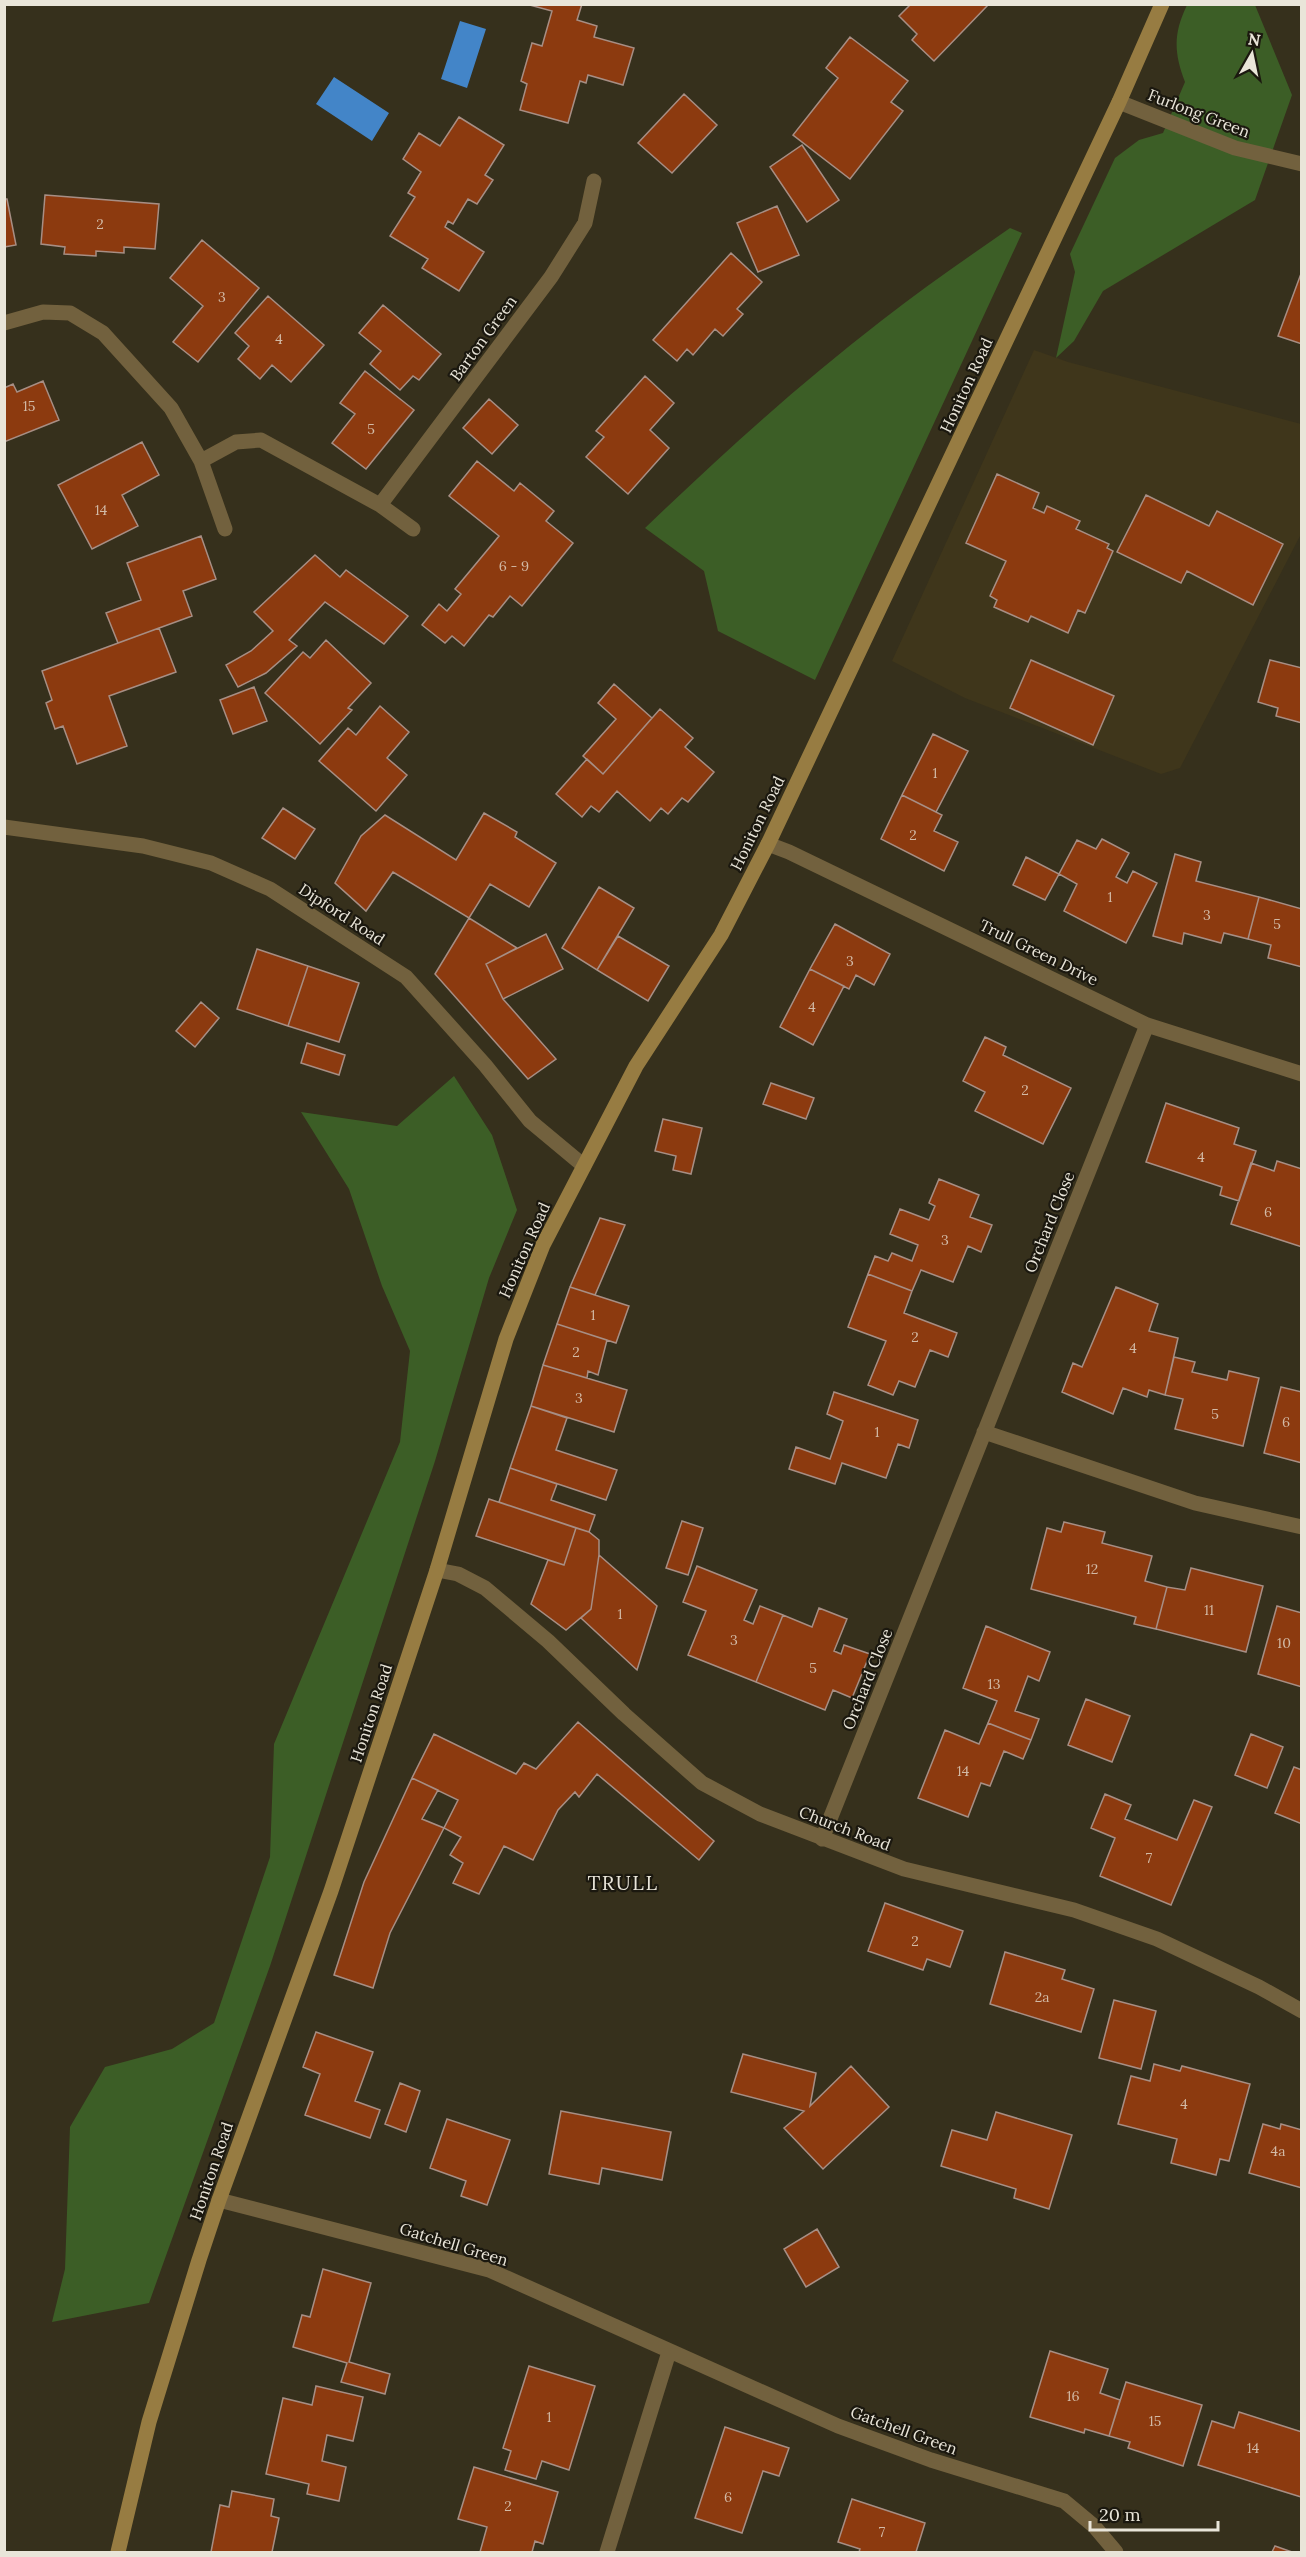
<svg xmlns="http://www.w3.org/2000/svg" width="1306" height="2557" viewBox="0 0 1306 2557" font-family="Lora,serif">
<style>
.built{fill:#3f361b}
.green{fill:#3c5e26}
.water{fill:#4385c8}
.building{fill:#8c3a0f;stroke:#a78e84;stroke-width:1.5}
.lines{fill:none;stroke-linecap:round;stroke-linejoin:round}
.street{stroke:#72613e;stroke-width:15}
.secondary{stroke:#977c42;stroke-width:15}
.labels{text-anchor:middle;stroke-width:4.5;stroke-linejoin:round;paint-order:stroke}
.number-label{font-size:14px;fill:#d2baa6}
.street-label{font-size:16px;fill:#e9e5d9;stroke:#1b180f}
.quarter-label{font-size:20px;letter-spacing:1.5px;fill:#e9e5d9;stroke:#1b180f}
</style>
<rect width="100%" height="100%" fill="#36301c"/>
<!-- built -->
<path class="built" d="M1034,350L1068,362L1301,424V534L1180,768L1161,774L965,698L892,661Z"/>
<!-- green -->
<path class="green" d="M1187,5H1255L1292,95L1255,200L1103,291L1074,341L1056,358L1075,272L1070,254L1115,158L1139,140L1163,133L1185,82C1174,53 1173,34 1187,5Z
M1010,228L1022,233L815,680L718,631L704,571L645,528C721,455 798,385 881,321C923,288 967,258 1010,228Z
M454,1076L492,1135L517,1210L489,1278L435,1461L270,1966L149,2303L52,2322L65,2269L70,2127L105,2067L172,2049L214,2023L270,1857L274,1744L400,1442L410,1351L382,1286L349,1189L301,1112L397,1126Z"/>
<!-- water -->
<path class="water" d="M460,21L486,29L467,88L441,79Z
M334,77L389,113L372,141L316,104Z"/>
<!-- building -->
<path class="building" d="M526,4H582L577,20L597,26L594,37L634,48L623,85L588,75L586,83L580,81L568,123L520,110L527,84L521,81L532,43L542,46L552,11Z
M911,4H989L934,61L912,40L917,34L899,16Z
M850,37L908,81L891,102L903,111L850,179L793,135L838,78L826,68Z
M684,94L717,125L672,173L638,143Z
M459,117L504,145L485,175L493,180L477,204L468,199L453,224L448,221L445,227L484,252L459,291L422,268L428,259L390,236L415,197L408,193L421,172L403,159L419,133L440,146Z
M802,145L839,200L807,222L770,167Z
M45,195L159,204L155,249L124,247V253L96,251V256L64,254L65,247L41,244Z
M4,199H7L16,245L4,247Z
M777,206L799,255L758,272L737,223Z
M202,240L259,288L198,362L173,342L203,306L170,278Z
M731,253L762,282L737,309L743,314L723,336L715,329L693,355L687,349L677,361L653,340Z
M1302,271V344L1278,336Z
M268,296L324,345L291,382L272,365L260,379L238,359L249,346L235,333Z
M383,305L441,354L419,380L413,376L400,390L370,364L381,351L359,333Z
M365,371L414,410L366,469L332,443L355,414L340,403Z
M645,376L674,403L650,430L669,448L628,494L586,457L604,437L596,431Z
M43,381L59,420L4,442V388L13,384L17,392Z
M489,399L518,425L492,454L463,428Z
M142,442L159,475L122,495L138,526L92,549L58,485Z
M477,461L514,491L520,483L554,511L546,521L573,543L522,606L510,596L493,617L489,615L464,646L452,636L445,643L422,625L439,604L447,611L461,594L455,589L499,536L449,496Z
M997,474L1039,493L1033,508L1044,513L1047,506L1080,521L1076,529L1109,544L1107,548L1113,551L1085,613L1078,610L1068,633L1031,616L1028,622L994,607L997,600L990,596L1006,561L966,543Z
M1146,495L1209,526L1217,511L1283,544L1253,605L1187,571L1181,583L1117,552Z
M201,536L216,579L183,591L192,616L118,643L106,613L141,600L127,563Z
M315,555L340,577L346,570L408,616L384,644L325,602L289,640L297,646L266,673L238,687L226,665L251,651L273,631L254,612Z
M159,628L176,672L109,696L127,746L77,764L63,726L55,729L46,703L52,700L42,671Z
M326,640L371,683L348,708L352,710L320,744L265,693L303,652L310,658Z
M1031,660L1114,696L1093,745L1010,708Z
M1270,660L1302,668V723L1276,716L1278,708L1258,702Z
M614,684L652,718L603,774L583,756L616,719L598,703Z
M254,687L267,721L233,734L220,700Z
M380,706L409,732L387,758L407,775L376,811L319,761L348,728L356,735Z
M660,709L693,738L685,747L714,772L688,802L682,798L668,814L661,808L650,821L617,791L599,812L591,806L582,817L556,794L587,759L603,774Z
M933,734L968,751L936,812L902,795Z
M902,795L942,815L934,831L958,842L944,871L881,839Z
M283,808L315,829L295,859L262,838Z
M484,813L517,832L515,837L556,863L529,907L490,884L469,918L393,872L366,911L335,883L361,836L385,815L456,860Z
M1102,839L1129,853L1116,877L1127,883L1133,871L1157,883L1126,943L1064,911L1077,884L1059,874L1077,840L1096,849Z
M1175,854L1201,862L1196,881L1259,897L1248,939L1224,933L1221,943L1184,933L1182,944L1153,936Z
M1026,857L1059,874L1045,900L1013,885Z
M599,887L634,908L597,970L562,948Z
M1259,897L1302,909V967L1268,958L1271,945L1248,939Z
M469,918L517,948L486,964L503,999L556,1059L528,1079L435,974Z
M835,924L890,954L874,985L856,975L849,989L810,969Z
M546,934L563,969L503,999L486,964Z
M618,936L669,966L648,1001L597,970Z
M257,949L308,966L288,1026L237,1009Z
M308,966L359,983L339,1042L288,1026Z
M810,969L844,986L813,1045L780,1027Z
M201,1002L219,1018L195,1047L176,1031Z
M985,1037L1006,1047L1003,1055L1071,1088L1043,1144L975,1111L985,1092L963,1081Z
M307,1043L345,1055L339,1075L301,1063Z
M771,1083L814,1098L806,1119L763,1104Z
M1166,1103L1239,1128L1234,1144L1256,1151L1239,1201L1220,1195L1222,1187L1146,1162Z
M663,1119L702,1128L691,1174L673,1170L676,1156L655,1151Z
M1277,1161L1302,1169V1247L1231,1224L1251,1163L1274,1171Z
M939,1179L979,1195L970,1217L992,1225L981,1252L968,1246L953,1282L921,1270L912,1291L868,1274L875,1256L888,1261L892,1253L912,1261L918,1245L890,1234L900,1209L929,1220L935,1206L929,1203Z
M600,1218L625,1225L595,1295L570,1287Z
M868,1274L912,1291L904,1313L957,1333L948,1357L930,1350L915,1387L899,1381L893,1395L868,1385L886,1341L848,1327Z
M570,1287L629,1306L616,1343L557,1324Z
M1116,1287L1158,1304L1149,1331L1178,1338L1165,1395L1149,1390L1147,1397L1123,1388L1113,1414L1062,1392L1073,1363L1082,1367Z
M557,1324L607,1340L598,1375L588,1371L587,1378L543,1365Z
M1174,1357L1195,1362L1192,1372L1227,1380L1229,1371L1259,1378L1243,1446L1175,1429L1183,1399L1165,1395Z
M543,1365L627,1390L614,1432L531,1406Z
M1281,1387L1302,1392V1463L1264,1453Z
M834,1392L918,1420L909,1448L898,1444L886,1478L842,1463L835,1484L789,1469L796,1447L830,1459L843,1421L827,1414Z
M531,1406L567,1418L556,1450L617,1470L606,1500L510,1468Z
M510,1468L557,1484L551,1500L595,1515L589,1532L499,1502Z
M489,1499L576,1528L564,1565L476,1536Z
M682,1521L703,1528L688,1575L666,1568Z
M1064,1522L1105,1532L1102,1543L1152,1556L1145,1581L1167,1587L1156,1629L1134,1624L1136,1617L1031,1589L1047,1528L1061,1532Z
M576,1528L589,1532L599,1540V1555L591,1609L566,1630L531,1604L548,1560L564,1565Z
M599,1555L657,1606L637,1670L581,1618L591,1609Z
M697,1566L757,1590L744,1620L753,1624L760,1606L783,1615L756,1682L688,1655L706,1611L683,1602Z
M1191,1568L1263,1586L1246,1652L1156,1629L1167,1587L1185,1590Z
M1277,1606L1302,1613V1687L1258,1674Z
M819,1608L847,1619L834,1651L841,1654L844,1645L870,1654L852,1698L833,1690L825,1710L756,1682L783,1615L812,1627Z
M986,1626L1050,1652L1039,1681L1028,1676L1015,1711L1039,1719L1031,1740L988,1723L997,1701L963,1688Z
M1086,1699L1130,1716L1112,1762L1068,1745Z
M578,1722L714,1841L699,1860L597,1774L579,1797L575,1792L558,1810L533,1860L504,1846L479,1894L453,1883L463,1863L450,1855L461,1837L444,1828L458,1800L412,1778L434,1734L516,1774L524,1763L536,1769Z
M988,1723L1031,1740L1023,1759L1004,1751L990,1786L981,1783L968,1817L918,1798L945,1730L979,1744Z
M1251,1734L1283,1747L1267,1788L1235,1775Z
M1294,1767L1302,1770V1824L1275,1813Z
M412,1778L438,1790L422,1819L444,1828L390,1933L373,1988L334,1975L364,1882Z
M1105,1794L1131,1805L1125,1819L1177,1840L1194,1800L1212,1807L1171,1905L1100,1876L1115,1838L1091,1828Z
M885,1903L963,1931L950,1967L927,1959L923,1970L868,1951Z
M1005,1952L1065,1970L1062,1979L1094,1989L1081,2032L990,2004Z
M1114,2000L1156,2011L1141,2069L1099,2058Z
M316,2032L373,2052L355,2101L380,2110L370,2138L305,2115L320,2074L303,2067Z
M743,2054L816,2073L810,2106L851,2066L889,2107L823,2169L784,2128L804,2111L731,2092Z
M1154,2064L1180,2071L1182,2066L1250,2084L1229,2161L1220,2159L1216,2175L1171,2163L1177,2139L1118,2124L1131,2076L1150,2081Z
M400,2083L420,2091L406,2132L385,2124Z
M561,2111L671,2132L662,2180L602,2168L599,2184L549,2174Z
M996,2112L1072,2135L1049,2209L1014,2198L1016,2189L941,2166L952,2130L987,2140Z
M447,2119L510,2140L487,2205L461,2196L466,2181L430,2168Z
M1263,2124L1280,2129L1281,2124L1302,2130V2188L1249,2173Z
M817,2229L839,2267L806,2287L784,2249Z
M323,2269L371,2283L349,2362L390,2374L385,2394L341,2382L347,2363L293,2347L302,2315L310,2317Z
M1050,2351L1108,2369L1100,2393L1120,2400L1109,2436L1085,2429L1084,2433L1030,2417Z
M529,2366L595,2386L569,2470L542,2461L536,2479L505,2470L511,2451L503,2448Z
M1126,2382L1202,2405L1183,2466L1128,2448L1130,2442L1109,2436Z
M316,2386L363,2397L353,2441L327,2435L322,2461L346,2467L339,2501L307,2494L309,2484L266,2474L283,2398L312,2405Z
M1239,2412L1302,2432L1301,2497L1198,2465L1212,2421L1234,2428Z
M725,2427L789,2448L779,2476L763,2471L742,2533L695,2518Z
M474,2467L558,2492L543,2544L535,2541L532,2552H480L487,2527L458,2519Z
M232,2491L274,2499L271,2516L279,2518L272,2552H211L220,2505L229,2507Z
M852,2499L925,2523L916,2552H859L860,2549L838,2542Z
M1275,2546L1292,2552H1272Z"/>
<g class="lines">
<!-- street -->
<path class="street" d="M1119,102L1235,148L1302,164
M4,323L43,312L70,313L103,333L171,408L201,461L225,529
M201,461L236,442L261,440L380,505L551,277L585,223L594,181
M380,505L413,529
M4,827L143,846L211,863L270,889L406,977L485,1065L530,1121L584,1166
M768,844L789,852L1147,1025L1302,1074
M984,1432L1195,1503L1302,1527
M437,1570L458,1574L485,1588L548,1641L624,1714L702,1783L760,1814L904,1869L1074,1910L1157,1939L1259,1987L1302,2011
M822,1839L1147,1025
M219,2200L489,2270L838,2426L931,2460L1064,2501L1094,2526L1116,2552
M607,2552L669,2352"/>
<!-- secondary -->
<path class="secondary" d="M118,2552L149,2422L199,2260L219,2200L331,1891L437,1570L506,1339L543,1245L636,1066L721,935L768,844L1119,102L1162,4"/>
</g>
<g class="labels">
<!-- number labels -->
<g class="number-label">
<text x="100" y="229">2</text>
<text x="222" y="302">3</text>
<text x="279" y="344">4</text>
<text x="29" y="411">15</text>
<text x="371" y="434">5</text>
<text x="101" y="515">14</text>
<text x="514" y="571">6 - 9</text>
<text x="935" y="778">1</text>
<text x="913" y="840">2</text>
<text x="1110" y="902">1</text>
<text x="1207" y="920">3</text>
<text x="1277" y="929">5</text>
<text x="850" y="966">3</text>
<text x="812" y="1012">4</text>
<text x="1025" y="1095">2</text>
<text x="1201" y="1162">4</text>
<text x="1268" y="1217">6</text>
<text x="945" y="1245">3</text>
<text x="593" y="1320">1</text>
<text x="915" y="1342">2</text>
<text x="1133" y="1353">4</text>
<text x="576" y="1357">2</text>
<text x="579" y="1403">3</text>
<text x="1215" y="1419">5</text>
<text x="1286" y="1427">6</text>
<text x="877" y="1437">1</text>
<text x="1092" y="1574">12</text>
<text x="1209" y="1615">11</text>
<text x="620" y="1619">1</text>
<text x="734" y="1645">3</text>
<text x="1284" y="1648">10</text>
<text x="813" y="1673">5</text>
<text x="994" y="1689">13</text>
<text x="963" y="1776">14</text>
<text x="1149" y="1863">7</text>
<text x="915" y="1946">2</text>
<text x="1042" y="2002">2a</text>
<text x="1184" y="2109">4</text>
<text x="1278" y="2156">4a</text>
<text x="1073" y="2401">16</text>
<text x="549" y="2422">1</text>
<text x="1155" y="2426">15</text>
<text x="1253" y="2453">14</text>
<text x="728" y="2502">6</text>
<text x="508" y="2511">2</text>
<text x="882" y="2537">7</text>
</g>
<!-- street labels -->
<g class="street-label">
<text transform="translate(1199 113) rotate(21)" y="6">Furlong Green</text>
<text transform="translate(483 338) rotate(-54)" y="6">Barton Green</text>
<text transform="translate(966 385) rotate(-65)" y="6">Honiton Road</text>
<text transform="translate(757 823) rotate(-64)" y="6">Honiton Road</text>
<text transform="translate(342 914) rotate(33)" y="6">Dipford Road</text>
<text transform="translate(1039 952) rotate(26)" y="6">Trull Green Drive</text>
<text transform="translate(1049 1222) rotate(-68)" y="6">Orchard Close</text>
<text transform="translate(524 1250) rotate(-66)" y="6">Honiton Road</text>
<text transform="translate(867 1679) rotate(-68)" y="6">Orchard Close</text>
<text transform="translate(371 1713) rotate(-72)" y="6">Honiton Road</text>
<text transform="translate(845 1828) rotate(21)" y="6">Church Road</text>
<text transform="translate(211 2171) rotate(-71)" y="6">Honiton Road</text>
<text transform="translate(454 2244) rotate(17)" y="6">Gatchell Green</text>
<text transform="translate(904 2430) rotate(20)" y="6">Gatchell Green</text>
</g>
<!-- quarter labels -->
<g class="quarter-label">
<text x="623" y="1890">TRULL</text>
</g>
</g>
<!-- border -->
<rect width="1306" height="2557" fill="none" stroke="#e9e5d9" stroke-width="12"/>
<!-- north arrow -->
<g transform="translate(1252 54) rotate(9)" stroke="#1b180f" stroke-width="4.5" paint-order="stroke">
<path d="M0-4.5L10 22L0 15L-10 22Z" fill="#e9e5d9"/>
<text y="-9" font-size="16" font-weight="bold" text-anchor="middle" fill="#e9e5d9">N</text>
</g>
<!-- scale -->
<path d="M1090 2521v9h128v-9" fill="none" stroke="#e9e5d9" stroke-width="3"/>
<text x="1099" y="2521" font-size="18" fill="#e9e5d9" stroke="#1b180f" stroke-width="4.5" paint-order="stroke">20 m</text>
</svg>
